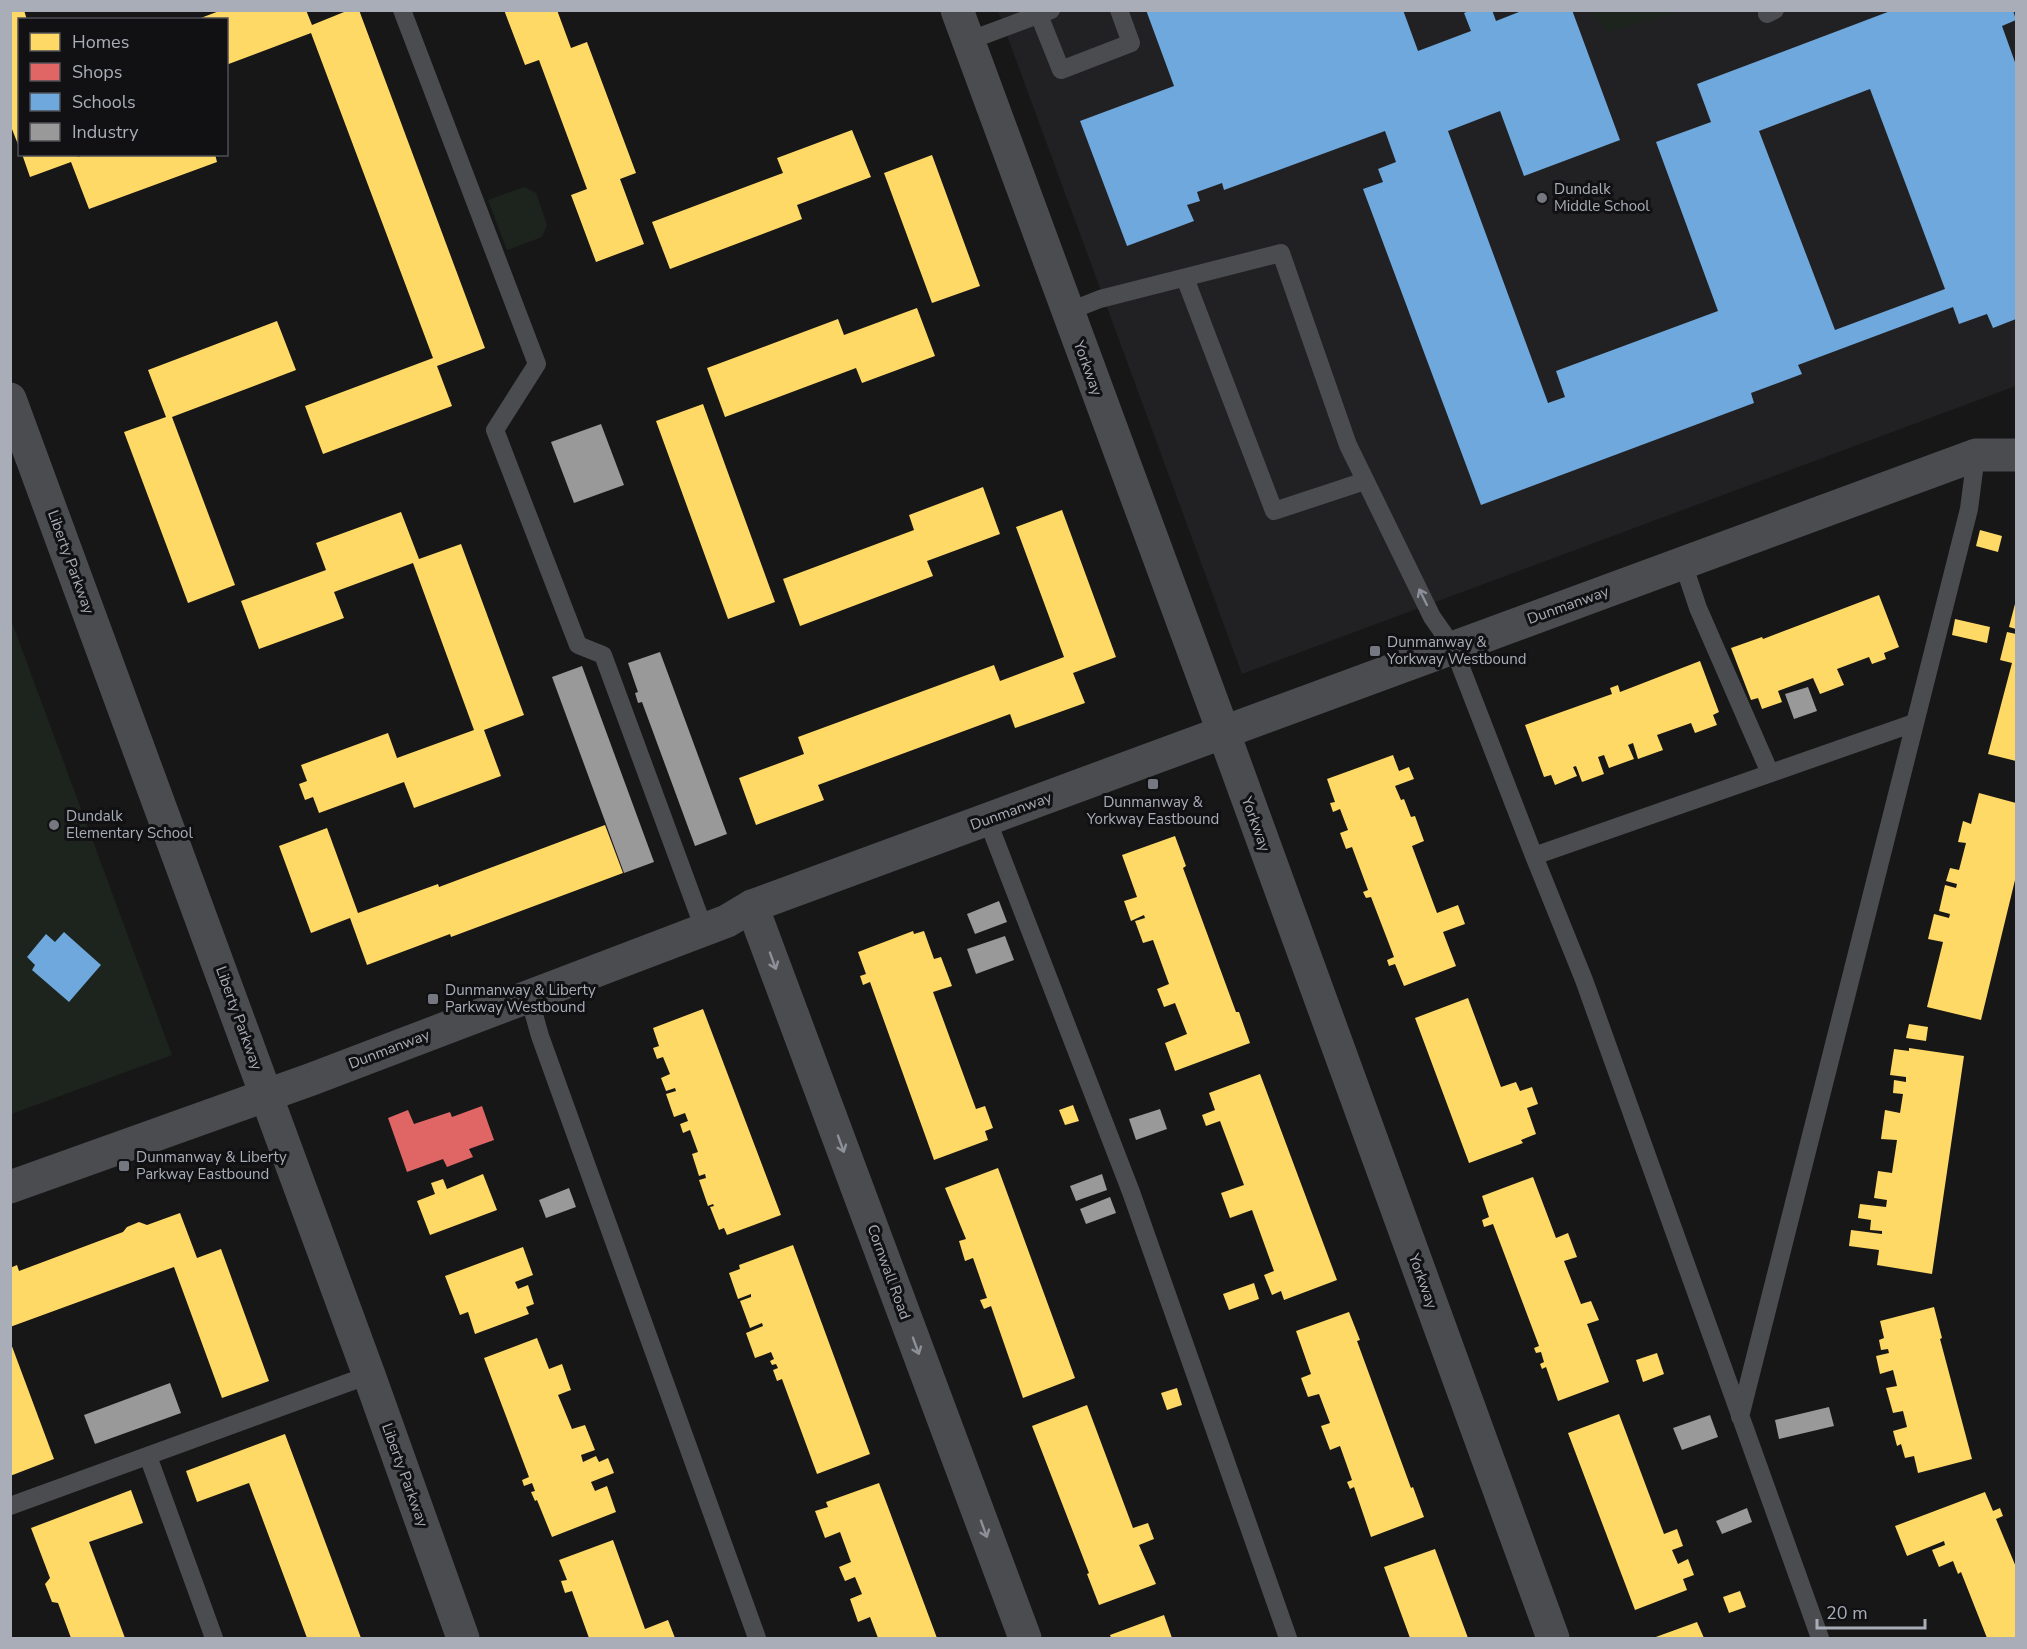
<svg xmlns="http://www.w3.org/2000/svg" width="2027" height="1649" viewBox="0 0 2027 1649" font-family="'Nunito Sans',sans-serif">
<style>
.built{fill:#212123}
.green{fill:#1d241e}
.homes{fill:#ffd966}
.shops{fill:#e06666}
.schools{fill:#6fa8dc;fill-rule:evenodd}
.industry{fill:#999}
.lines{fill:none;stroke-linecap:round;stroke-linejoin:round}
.service{stroke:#4b4c50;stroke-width:18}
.minor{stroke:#4b4c50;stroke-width:33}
.tertiary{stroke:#4b4c50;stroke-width:33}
.oneway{stroke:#8c9099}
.poi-dot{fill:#757880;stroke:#111113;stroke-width:2}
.labels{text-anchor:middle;stroke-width:6;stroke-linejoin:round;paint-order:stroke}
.poi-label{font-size:15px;fill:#a8adb8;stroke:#111113;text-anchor:start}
.street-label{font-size:15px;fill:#a8adb8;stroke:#111113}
</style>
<rect width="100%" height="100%" fill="#171717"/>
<!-- built -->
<path class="built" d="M998,11H2016V386L1242,674Z"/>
<!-- green -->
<path class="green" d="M1589,11H1684L1608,32Z
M524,187L536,193L547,225L542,237L507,250L488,200Z
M10,617L172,1055L11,1114H10Z"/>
<!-- homes -->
<path class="homes" d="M10,10H24L27,20H20L19,147L10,124Z
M222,10H306L312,25L349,10H359L485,348L437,366L452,406L323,454L305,406L433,358L311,33L226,65V20L198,19Z
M504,10H557L571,48L587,42L636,173L620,179L644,244L596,262L571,195L587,189L539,60L525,65Z
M852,130L871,177L797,205L802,219L670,269L652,222L783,173L777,158Z
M22,154H77L78,157L84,154H215L217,162L89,209L71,162L30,177Z
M932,155L980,286L932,303L884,173Z
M917,308L935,356L862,383L856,368L725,417L707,368L838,319L844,335Z
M277,321L296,370L172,417L235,585L188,603L124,432L166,417L148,370Z
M703,404L775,602L728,619L656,421Z
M983,487L1000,534L927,561L933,576L800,626L783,579L914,530L909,515Z
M1062,510L1116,657L1073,673L1085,703L1015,728L1010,714L818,785L824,800L756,825L739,778L804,754L798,737L994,665L1000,681L1064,657L1016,527Z
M401,512L419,559L461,544L524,715L484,730L501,776L414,808L404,782L319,813L313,797L305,800L299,784L307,781L301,765L388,733L397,758L474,730L413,563L334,592L344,618L259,649L241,601L326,570L316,543Z
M1980,530L2002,536L1998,552L1976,546Z
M1879,595L1899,647L1884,653L1886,659L1872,664L1869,657L1837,669L1844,685L1820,694L1813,678L1778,691L1782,702L1762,709L1758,698L1751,700L1731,648L1762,637L1763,639Z
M2016,600V629L2009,627Z
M1955,619L1990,627L1987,643L1952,635Z
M2007,632L2016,634V761L1988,754L2012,663L2000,660Z
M1700,661L1719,712L1713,715L1717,725L1695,733L1691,723L1657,735L1663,750L1638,759L1633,743L1628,745L1634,759L1609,768L1604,755L1598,757L1604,774L1582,782L1576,766L1573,767L1577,776L1555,785L1551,775L1544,777L1525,725L1612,694L1610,688L1618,685L1620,692Z
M1393,755L1399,771L1409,767L1414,779L1395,786L1401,800L1404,799L1411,817L1415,816L1424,841L1412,846L1437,913L1458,905L1465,924L1443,932L1456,966L1404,986L1395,964L1389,966L1387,960L1394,957L1371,897L1366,898L1363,892L1368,890L1352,847L1346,849L1340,833L1348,830L1340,809L1333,812L1330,803L1335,802L1327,779Z
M1979,793L2016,803V876L1981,1020L1927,1007L1943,942L1928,939L1934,914L1949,918L1950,914L1939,911L1945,885L1956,888L1957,884L1946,881L1950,868L1959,870L1966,843L1958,842L1963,821L1971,824Z
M605,825L623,873L451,937L450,934L367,965L350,918L311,933L279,846L327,828L358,913L438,884L439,887Z
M1175,836L1186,866L1183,868L1236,1012H1239L1250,1043L1175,1071L1165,1043L1187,1034L1175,1003L1164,1007L1157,989L1169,984L1153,940L1143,943L1135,921L1145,918L1144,915L1131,921L1124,901L1137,897L1122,855Z
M913,931L914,934L924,931L934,959L941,957L952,986L933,992L976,1109L985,1106L993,1128L985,1131L988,1140L934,1160L870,982L863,985L860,976L866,974L858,952Z
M1468,998L1501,1087L1516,1082L1520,1091L1532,1087L1538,1104L1527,1108L1536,1134L1521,1140L1523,1143L1469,1163L1415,1018Z
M703,1009L781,1215L727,1235L724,1228L719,1230L710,1207L714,1206L713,1204L708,1206L699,1180L706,1178L705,1174L699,1176L692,1154L698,1152L690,1130L683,1133L680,1124L688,1121L685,1113L674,1117L666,1094L676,1091L675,1088L666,1091L661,1078L670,1074L663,1057L657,1059L653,1048L659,1046L653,1028Z
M1909,1024L1928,1027L1926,1041L1906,1038Z
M1909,1048L1964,1056L1932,1274L1877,1265L1879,1250L1849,1246L1851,1230L1882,1234V1231L1870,1230L1871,1220L1858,1218L1860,1204L1886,1207L1887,1200L1874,1198L1878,1171L1892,1173L1897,1140L1881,1139L1885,1110L1900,1113L1903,1094L1893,1093L1894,1080L1906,1082V1077L1890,1075L1894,1049L1909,1051Z
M1260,1074L1337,1280L1284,1300L1281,1291L1272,1295L1264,1275L1274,1271L1252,1210L1230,1218L1221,1193L1244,1185L1220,1121L1206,1126L1202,1115L1215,1110L1209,1093Z
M1073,1105L1079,1121L1065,1125L1059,1110Z
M998,1168L1075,1378L1023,1398L991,1306L984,1309L980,1300L987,1298L973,1258L965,1261L959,1241L966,1239L945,1188Z
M483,1174L497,1210L430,1235L417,1201L435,1194L431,1183L443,1179L447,1189Z
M1533,1177L1556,1238L1568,1233L1577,1257L1564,1261L1581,1304L1591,1301L1599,1320L1587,1324L1609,1382L1558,1401L1546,1367L1542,1369L1540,1364L1544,1362L1541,1352L1536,1353L1534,1348L1539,1346L1493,1224L1484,1227L1482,1220L1489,1217L1482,1196Z
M180,1213L197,1258L221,1249L269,1381L222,1398L174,1267L10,1327V1268L17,1265L19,1271L123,1232L127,1227L139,1222L147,1225Z
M793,1245L870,1454L817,1474L782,1379L777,1381L773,1370L778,1368L776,1364L772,1365L770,1361L774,1359L771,1352L755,1358L746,1333L763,1326L762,1323L750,1328L740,1301L751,1297V1294L738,1299L729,1273L740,1269L739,1265Z
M523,1247L533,1275L515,1282L518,1289L528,1285L534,1304L526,1307L529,1314L475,1334L468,1312L460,1315L445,1276Z
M1254,1283L1259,1299L1229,1310L1223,1294Z
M1934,1307L1942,1338L1940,1339L1972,1459L1918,1473L1914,1456L1905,1458L1901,1444L1897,1446L1893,1431L1907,1427L1903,1411L1893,1413L1886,1388L1897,1386L1893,1370L1880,1374L1876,1356L1889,1353L1888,1349L1881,1350L1879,1340L1884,1338L1880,1321Z
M1349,1312L1360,1340L1357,1341L1411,1488L1413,1487L1424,1517L1371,1537L1354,1487L1350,1489L1347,1482L1352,1480L1340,1446L1330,1450L1321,1426L1330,1423L1319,1394L1308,1397L1301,1378L1311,1374L1296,1331Z
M537,1338L549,1369L562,1364L571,1390L558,1395L572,1429L585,1425L595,1450L581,1455L583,1462L596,1456L599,1462L608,1458L614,1473L591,1482L595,1491L607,1486L616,1512L552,1537L537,1500L535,1501L531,1492L535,1491L532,1483L524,1486L522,1480L529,1477L484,1358Z
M10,1341L54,1459L10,1476Z
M1657,1353L1664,1374L1643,1382L1636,1360Z
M1177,1388L1182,1405L1167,1410L1161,1393Z
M1087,1405L1133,1528L1148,1523L1154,1539L1139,1545L1156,1584L1099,1605L1087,1574L1089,1573L1032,1426Z
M1619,1414L1664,1534L1677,1529L1683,1546L1672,1550L1678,1564L1688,1559L1694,1575L1683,1579L1687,1590L1635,1610L1568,1433Z
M285,1434L361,1638H307L249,1483L197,1502L186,1471Z
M879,1483L937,1638H878L870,1617L858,1622L850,1599L862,1594L855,1577L845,1581L839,1567L851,1562L840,1532L825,1538L815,1511L828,1507L826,1502Z
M131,1490L143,1523L89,1542L125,1638H71L58,1603L52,1602L45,1584L50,1578L31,1528Z
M1985,1492L1993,1511L2000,1508L2003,1516L1996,1519L2016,1567V1638H1987L1961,1572L1958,1574L1953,1561L1939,1567L1932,1550L1945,1545L1944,1541L1907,1556L1895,1526Z
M613,1540L645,1629L668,1620L675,1638H589L572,1591L565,1593L561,1581L567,1580L559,1560Z
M1435,1549L1468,1638H1410L1384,1567Z
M1740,1591L1746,1607L1729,1613L1723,1597Z
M1164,1615L1172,1638H1111L1110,1635Z
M1697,1622L1704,1638H1653Z"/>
<!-- shops -->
<path class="shops" d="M482,1106L494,1140L469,1149L473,1157L447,1167L443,1159L407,1172L388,1118L408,1110L414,1124L450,1112L452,1117Z"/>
<!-- schools -->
<path class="schools" d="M1146,10H1403L1418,51L1471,31L1464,13L1471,10H1492L1496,21L1524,10H1572L1620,140L1524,176L1500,111L1448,131L1548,403L1565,397L1556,371L1718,311L1656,142L1711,122L1697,84L1893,10H2013L2016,20L2002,26L2016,65V319L1993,328L1987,314L1959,324L1953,307L1798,365L1802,374L1751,393L1754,403L1481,505L1363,189L1383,182L1378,169L1396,162L1385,131L1224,190L1222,183L1197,192L1200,201L1187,205L1194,221L1127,246L1080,121L1174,86ZM1870,89L1945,289L1835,330L1759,131Z
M64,932L101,965L69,1002L32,970L35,965L27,957L46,934L55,942Z"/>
<!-- industry -->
<path class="industry" d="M601,424L624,485L574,503L551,442Z
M660,652L727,834L695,846L642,702L638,703L635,693L638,692L628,663Z
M582,666L654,862L624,873L552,677Z
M1808,687L1817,711L1794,719L1785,694Z
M999,901L1007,922L975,934L967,914Z
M1005,936L1014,960L976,974L967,949Z
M1160,1109L1167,1129L1136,1140L1129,1119Z
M1102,1174L1107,1190L1076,1201L1070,1186Z
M569,1188L576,1207L546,1218L539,1200Z
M1110,1197L1116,1213L1086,1224L1080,1209Z
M170,1383L181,1413L95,1444L84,1415Z
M1829,1407L1834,1426L1779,1439L1775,1420Z
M1710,1415L1718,1437L1682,1450L1673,1428Z
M1747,1508L1752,1522L1722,1534L1716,1521Z"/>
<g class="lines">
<!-- service -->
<path class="service" d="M402,10L537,364L495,430L578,645L603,655L704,929
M1767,14L1775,10
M1039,15L1061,70L1131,43L1119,10
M968,41L1051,10
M1185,278L1274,511L1365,481
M1067,312L1100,299L1281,253L1348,445L1432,617L1453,647L1534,856L1584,980L1820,1638
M1683,563L1698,608L1770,773
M987,819L1131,1192L1288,1638
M1534,856L1914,723
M529,997L540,1036L757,1638
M1740,1417L1969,509L1976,455
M148,1456L214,1638
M10,1506L369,1375"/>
<!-- minor -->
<path class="minor" d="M957,10L1223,731L1553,1638
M752,906L1025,1638"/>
<!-- tertiary -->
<path class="tertiary" d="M10,399L369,1375L463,1638
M10,1187L312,1079L727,921L752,906L1976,455H2016"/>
</g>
<!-- one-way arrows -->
<defs><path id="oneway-shaft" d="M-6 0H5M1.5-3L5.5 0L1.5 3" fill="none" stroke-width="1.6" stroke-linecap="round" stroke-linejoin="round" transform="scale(1.5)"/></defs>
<g class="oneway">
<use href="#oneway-shaft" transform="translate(1423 597) rotate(-116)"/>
<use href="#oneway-shaft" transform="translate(773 961) rotate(70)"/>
<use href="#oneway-shaft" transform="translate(841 1144) rotate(70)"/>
<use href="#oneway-shaft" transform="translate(916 1346) rotate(70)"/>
<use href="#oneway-shaft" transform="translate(984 1529) rotate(70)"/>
</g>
<!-- markers -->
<g class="poi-dot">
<circle cx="1542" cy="198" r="6"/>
<rect x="1369" y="645" width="12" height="12" rx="3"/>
<rect x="1147" y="778" width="12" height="12" rx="3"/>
<circle cx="54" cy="825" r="6"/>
<rect x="427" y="993" width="12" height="12" rx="3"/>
<rect x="118" y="1160" width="12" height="12" rx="3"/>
</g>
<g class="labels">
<!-- poi labels -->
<g class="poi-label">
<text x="1554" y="194">Dundalk<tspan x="1554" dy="17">Middle School</tspan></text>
<text x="1387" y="647">Dunmanway &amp;<tspan x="1387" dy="17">Yorkway Westbound</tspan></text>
<text x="1153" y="807" text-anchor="middle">Dunmanway &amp;<tspan x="1153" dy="17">Yorkway Eastbound</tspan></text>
<text x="66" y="821">Dundalk<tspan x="66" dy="17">Elementary School</tspan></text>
<text x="445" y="995">Dunmanway &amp; Liberty<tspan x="445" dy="17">Parkway Westbound</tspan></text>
<text x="136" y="1162">Dunmanway &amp; Liberty<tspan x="136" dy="17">Parkway Eastbound</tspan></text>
</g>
<!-- street labels -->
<g class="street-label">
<text transform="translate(1088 368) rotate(70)" y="5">Yorkway</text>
<text transform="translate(71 562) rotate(70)" y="5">Liberty Parkway</text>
<text transform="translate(1568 605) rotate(-20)" y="5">Dunmanway</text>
<text transform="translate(1011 811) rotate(-20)" y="5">Dunmanway</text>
<text transform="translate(1256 824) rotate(70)" y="5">Yorkway</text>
<text transform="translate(239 1018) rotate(70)" y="5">Liberty Parkway</text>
<text transform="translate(389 1049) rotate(-21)" y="5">Dunmanway</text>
<text transform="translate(889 1272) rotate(70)" y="5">Cornwall Road</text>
<text transform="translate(1423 1281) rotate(70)" y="5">Yorkway</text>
<text transform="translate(405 1475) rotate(70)" y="5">Liberty Parkway</text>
</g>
</g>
<!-- border -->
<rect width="2027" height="1649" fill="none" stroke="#a8adb8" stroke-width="24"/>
<!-- legend -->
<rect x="18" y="18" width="210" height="138" fill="#111113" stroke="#4d4f55" stroke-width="1.5"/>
<rect x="30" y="33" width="30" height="18" fill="#ffd966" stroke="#4d4f55" stroke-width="1.5"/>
<text x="72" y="48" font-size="18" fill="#a8adb8">Homes</text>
<rect x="30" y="63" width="30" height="18" fill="#e06666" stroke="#4d4f55" stroke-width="1.5"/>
<text x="72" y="78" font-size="18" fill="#a8adb8">Shops</text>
<rect x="30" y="93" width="30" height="18" fill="#6fa8dc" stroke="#4d4f55" stroke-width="1.5"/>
<text x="72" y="108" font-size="18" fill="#a8adb8">Schools</text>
<rect x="30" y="123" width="30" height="18" fill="#999999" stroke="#4d4f55" stroke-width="1.5"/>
<text x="72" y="138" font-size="18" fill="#a8adb8">Industry</text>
<!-- scale -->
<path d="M1817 1619v9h108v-9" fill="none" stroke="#a8adb8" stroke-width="3"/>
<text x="1826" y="1619" font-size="18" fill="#a8adb8" stroke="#111113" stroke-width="4.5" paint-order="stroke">20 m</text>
</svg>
